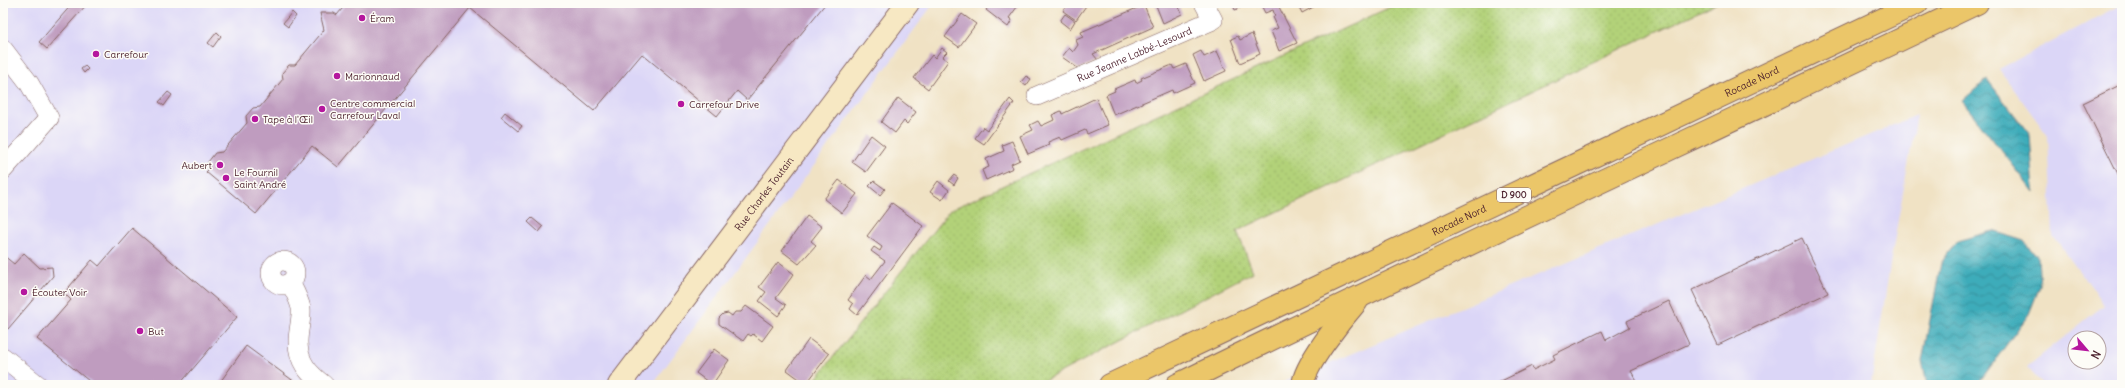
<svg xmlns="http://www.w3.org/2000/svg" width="2125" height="388" viewBox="0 0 2125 388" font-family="Delius,sans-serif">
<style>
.built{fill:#dbd6f7;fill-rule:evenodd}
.grass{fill:url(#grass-dots);stroke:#7e7852}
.water{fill:url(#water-waves);stroke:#446672}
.building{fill:#bf9cbf}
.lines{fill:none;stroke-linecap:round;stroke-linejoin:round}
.street-casing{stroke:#846361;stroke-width:20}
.secondary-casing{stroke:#846361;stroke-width:24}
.primary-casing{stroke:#846361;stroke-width:24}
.street{stroke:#fff;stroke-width:19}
.secondary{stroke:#f7e8c3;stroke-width:22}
.primary{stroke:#ebc669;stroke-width:22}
.poi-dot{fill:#b5179e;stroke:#fdfcf7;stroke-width:1.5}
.labels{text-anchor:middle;stroke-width:3;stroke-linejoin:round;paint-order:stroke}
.shield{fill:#fdfcf7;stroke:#806168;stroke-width:1}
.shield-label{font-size:9px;font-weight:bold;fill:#4a1f2b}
.poi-label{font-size:10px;fill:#4a1f2b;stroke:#fdfcf7;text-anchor:start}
.street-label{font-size:10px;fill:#4a1f2b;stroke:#fdfcf7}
</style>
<defs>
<pattern id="grass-dots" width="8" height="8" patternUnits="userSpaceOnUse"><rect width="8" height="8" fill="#b2d279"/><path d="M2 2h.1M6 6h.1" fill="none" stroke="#9bb469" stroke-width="1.8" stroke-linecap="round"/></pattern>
<pattern id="water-waves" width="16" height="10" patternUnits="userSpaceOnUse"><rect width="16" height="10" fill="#3dacba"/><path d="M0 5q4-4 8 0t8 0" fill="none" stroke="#358b97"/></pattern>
</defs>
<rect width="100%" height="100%" fill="#fdfcf7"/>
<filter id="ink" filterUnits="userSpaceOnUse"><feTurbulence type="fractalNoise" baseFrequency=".025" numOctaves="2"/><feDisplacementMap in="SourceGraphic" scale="8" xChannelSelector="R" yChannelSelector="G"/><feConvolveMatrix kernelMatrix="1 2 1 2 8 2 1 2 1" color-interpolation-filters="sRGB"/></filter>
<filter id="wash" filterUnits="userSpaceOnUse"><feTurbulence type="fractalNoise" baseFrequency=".012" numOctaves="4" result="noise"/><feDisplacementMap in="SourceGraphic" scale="16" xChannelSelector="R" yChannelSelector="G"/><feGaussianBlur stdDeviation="0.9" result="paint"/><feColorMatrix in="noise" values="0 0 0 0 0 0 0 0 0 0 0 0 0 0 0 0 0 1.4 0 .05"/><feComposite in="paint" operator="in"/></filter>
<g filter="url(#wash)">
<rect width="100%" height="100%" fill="#f0e2c4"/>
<!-- built -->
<path class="built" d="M3,3H934L652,385H3Z
M2122,4V385H2043L2027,367L2104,305L2053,236L2048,136L1999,69ZM2075,338H2099V362H2075Z
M1917,115L1891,259L1871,385H1283L1284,382Z"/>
<!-- grass -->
<path class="grass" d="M1399,3H1717L1237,231L1253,272L1036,385H811L950,210Z"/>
<!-- water -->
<path class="water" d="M1987,79L2030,135L2034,192L1962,101Z
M1993,231L2024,241L2038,258L2040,286L2029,314L1977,385H1927L1922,361L1941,263L1957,241Z"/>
<g id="blocks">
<!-- building -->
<path class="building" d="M73,3H88L47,49L39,42Z
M347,3H826L747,100L737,91L717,116L642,54L594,111L470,8L338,167L312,146L256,214L206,172L209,169L208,162L215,153L222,152L247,123L246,116L253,108L260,107L283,79L282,73L289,65H295L324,30L320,13H334L337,15Z
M991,3H1020L1009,18L1012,20L1008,27L986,10Z
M1069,3L1077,5L1079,3H1088L1076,20L1063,11Z
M1155,3H1177L1182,14L1163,23Z
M1232,3H1251L1235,10Z
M1260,3H1277L1297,43L1279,51L1271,31L1278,28L1273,17L1275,16L1273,10L1265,13Z
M1297,3H1321L1302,13Z
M1144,5L1153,27L1093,54L1098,60L1079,69L1062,57L1069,48L1073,52L1078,45L1076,40L1083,37L1081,32Z
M292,12L296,16L288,27L283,23Z
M962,14L976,24L959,47L945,37Z
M1065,14L1075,21L1070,29L1060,21Z
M217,32L221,36L213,47L208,43Z
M1252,34L1260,54L1240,63L1231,39L1238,36L1240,40Z
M942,48L947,52L942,57L948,61L928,89L914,78L932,55L935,58Z
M1201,51L1204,57L1217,51L1226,71L1204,81L1193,55Z
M1186,64L1195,83L1173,93L1172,90L1114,115L1106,95L1115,91L1114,89L1135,80L1136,83L1142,80L1141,78L1172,65L1174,69Z
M85,66L88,69L84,73L81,69Z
M1026,76L1031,79L1026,86L1021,82Z
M2122,84V182L2083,103Z
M168,92L172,95L164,106L159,102Z
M898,98L916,112L907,124L904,121L895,133L881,122Z
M1096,98L1108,125L1087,134L1085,130L1062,140L1060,137L1048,142L1049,145L1028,154L1020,136L1033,130L1030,125L1038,121L1041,126L1054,120L1052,115L1061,111L1062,114Z
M1010,99L1014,103L984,144L975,138L983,127L987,130Z
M505,112L522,126L518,131L501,117Z
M871,135L885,146L866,172L852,162Z
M1012,141L1020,160L1011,164L1013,168L986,180L982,170L989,167L986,159L1004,151L1002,145Z
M954,175L958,178L954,185L949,181Z
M839,180L857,194L842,213L824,199Z
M874,181L885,189L880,195L869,186Z
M938,181L949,190L942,200L930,192Z
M892,203L923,226L857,315L850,309L853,304L848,300L866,275L871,279L885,261L871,251L874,247L880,251L882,247L867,236Z
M807,216L822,227L811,241L816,245L799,264L782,251Z
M532,218L543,227L539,232L528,222Z
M132,228L237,317L179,385H94L37,339L71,300L64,293L92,260L99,266Z
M1802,238L1828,293L1718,345L1692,290Z
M3,249L6,251L3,255L14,264L24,253L40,268L52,267L53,276L8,329L3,325Z
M778,262L794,274L776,298L786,305L778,316L759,301L766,292L759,287Z
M1669,301L1689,344L1631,371L1639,385H1493L1532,366L1533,370L1555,359L1553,355L1602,331L1606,340L1630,327L1627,321Z
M746,306L773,326L762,341L753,334L751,336L748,334L743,341L719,324V318L723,314L728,313L732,316L735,312H741Z
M809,339L829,354L806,384L787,370Z
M246,346L299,385H218Z
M714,349L729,360L712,385L696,373Z"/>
</g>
</g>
<g filter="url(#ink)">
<use href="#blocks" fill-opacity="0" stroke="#846361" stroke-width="1"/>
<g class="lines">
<!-- street casing -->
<g class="street-casing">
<g id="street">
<path d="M3,49L29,83L49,118L3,170"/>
<path id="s1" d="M1037,96L1213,20L1204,3"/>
<circle cx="283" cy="273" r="12"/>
<path d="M290,282C294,290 299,299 301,308C302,319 298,330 298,342C298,362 309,374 324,385"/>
<path d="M3,357L38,385"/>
</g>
</g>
<!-- secondary casing -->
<g class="secondary-casing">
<g id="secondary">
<path id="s2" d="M619,385L908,3"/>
</g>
</g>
<!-- primary casing -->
<g class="primary-casing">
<g id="primary">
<path id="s3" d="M1110,385L1917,3"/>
<path d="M1177,385C1442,255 1710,131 1977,3"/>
<path d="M1303,385C1304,365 1343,317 1357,301"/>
</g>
</g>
<!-- street -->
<use href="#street" class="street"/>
<!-- secondary -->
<use href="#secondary" class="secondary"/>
<!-- primary -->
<use href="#primary" class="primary"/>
</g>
</g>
<!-- markers -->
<g class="poi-dot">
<circle cx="362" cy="18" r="4"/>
<circle cx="96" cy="54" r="4"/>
<circle cx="337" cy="76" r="4"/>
<circle cx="681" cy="104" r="4"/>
<circle cx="322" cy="109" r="4"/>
<circle cx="255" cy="119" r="4"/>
<circle cx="220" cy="165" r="4"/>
<circle cx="226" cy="178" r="4"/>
<circle cx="24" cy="292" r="4"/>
<circle cx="140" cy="331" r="4"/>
</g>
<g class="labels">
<!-- shield labels -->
<rect class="shield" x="1497" y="188" width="34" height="14" rx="3"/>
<g class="shield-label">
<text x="1514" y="198">D 900</text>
</g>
<!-- poi labels -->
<g class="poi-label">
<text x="370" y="22">Éram</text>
<text x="104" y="58">Carrefour</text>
<text x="345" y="80">Marionnaud</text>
<text x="330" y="107">Centre commercial<tspan x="330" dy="12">Carrefour Laval</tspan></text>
<text x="689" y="108">Carrefour Drive</text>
<text x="263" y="123">Tape à l'Œil</text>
<text x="212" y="169" text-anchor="end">Aubert</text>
<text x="234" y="176">Le Fournil<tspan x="234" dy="12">Saint André</tspan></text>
<text x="32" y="296">Écouter Voir</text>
<text x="148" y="335">But</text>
</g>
<!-- street labels -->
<g class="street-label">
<text dy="4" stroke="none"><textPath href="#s1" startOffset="106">Rue Jeanne Labbé-Lesourd</textPath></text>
<text dy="4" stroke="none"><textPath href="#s3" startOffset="710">Rocade Nord</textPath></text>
<text dy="4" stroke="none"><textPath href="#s2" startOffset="240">Rue Charles Toutain</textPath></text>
<text dy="4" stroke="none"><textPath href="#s3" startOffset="386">Rocade Nord</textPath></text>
</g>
</g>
<!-- margin -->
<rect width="2125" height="388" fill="none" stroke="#fdfcf7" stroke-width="16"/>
<!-- north arrow -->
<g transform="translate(2087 350) rotate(118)"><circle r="19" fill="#fdfcf7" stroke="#b5a4a5"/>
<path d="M0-3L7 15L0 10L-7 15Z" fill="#b5179e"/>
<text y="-6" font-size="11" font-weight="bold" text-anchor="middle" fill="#4a1f2b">N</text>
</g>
</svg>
